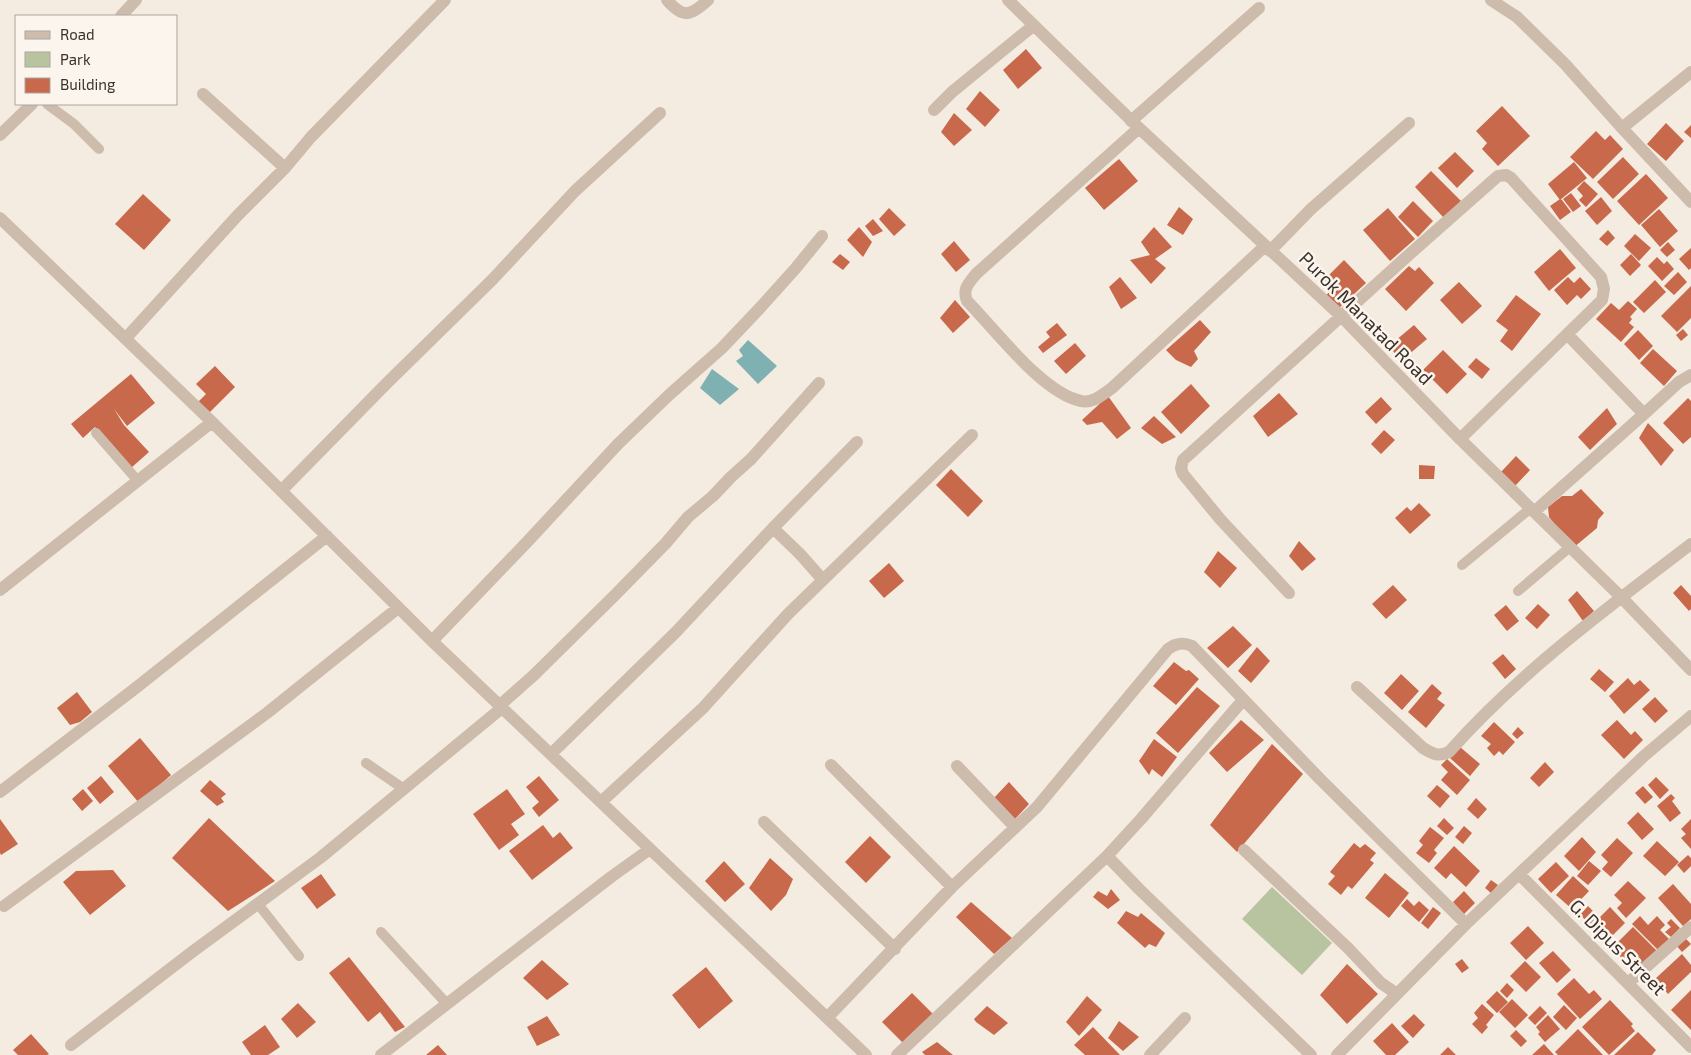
<svg xmlns="http://www.w3.org/2000/svg" width="1691" height="1055" viewBox="0 0 1691 1055" font-family="'Exo 2',sans-serif">
<style>
.green{fill:#b8c4a0}
.water{fill:#7fb0b2}
.building{fill:#c8694b}
.lines{fill:none;stroke-linecap:round;stroke-linejoin:round}
.lane{stroke:#cdbbac;stroke-width:10}
.street{stroke:#cdbbac;stroke-width:12}
.labels{text-anchor:middle;stroke-width:5;stroke-linejoin:round;paint-order:stroke}
.street-label{font-size:19px;fill:#3b302b;stroke:#fbf5ee}
</style>
<rect width="100%" height="100%" fill="#f4ebe1"/>
<!-- green -->
<path class="green" d="M1272,887L1332,943L1302,975L1242,919Z"/>
<!-- water -->
<path class="water" d="M748,340L777,366L758,384L736,361L743,356L739,350Z
M712,369L739,389L720,405L700,388Z"/>
<!-- building -->
<path class="building" d="M1026,49L1042,68L1018,89L1003,70Z
M980,91L1000,110L985,127L966,109Z
M1502,106L1530,136L1498,166L1482,149L1487,143L1476,131Z
M954,113L972,130L954,146L941,132Z
M1666,123L1684,141L1666,161L1647,144Z
M1691,125V138L1684,132Z
M1596,131L1605,140L1610,135L1623,149L1593,179L1570,157Z
M1455,152L1474,171L1457,188L1438,168Z
M1623,157L1639,174L1613,199L1597,182Z
M1119,159L1138,181L1104,210L1085,188Z
M1574,162L1587,178L1560,200L1548,184Z
M1431,171L1461,201L1444,218L1415,187Z
M1646,174L1668,198L1639,225L1617,201Z
M1584,181L1598,194L1586,207L1579,200L1583,196L1577,189Z
M1571,193L1581,206L1573,212L1563,199Z
M143,194L171,220L144,250L115,224Z
M1601,197L1612,211L1597,225L1585,211Z
M1560,199L1562,200L1571,212L1560,220L1550,206Z
M1413,201L1433,221L1418,237L1398,217Z
M1179,207L1193,219L1183,235L1167,225Z
M889,208L906,225L894,236L879,219Z
M1388,208L1415,239L1390,261L1363,230Z
M1659,209L1678,231L1660,247L1641,225Z
M873,219L883,231L873,236L865,226Z
M859,227L872,242L863,257L847,240Z
M1154,227L1172,247L1155,259L1166,268L1151,284L1130,260L1150,255L1141,242Z
M1608,230L1615,238L1607,246L1599,239Z
M1635,234L1651,248L1639,261L1624,246Z
M954,241L970,260L956,272L941,254Z
M1668,242L1675,250L1667,257L1660,250Z
M1691,248V268L1689,270L1679,259Z
M1560,249L1576,268L1549,291L1534,272Z
M840,254L850,262L843,270L832,262Z
M1631,254L1641,265L1630,276L1620,265Z
M1657,257L1664,264L1667,261L1674,269L1662,281L1648,266Z
M1344,260L1366,283L1338,309L1325,296L1333,289L1324,280Z
M1409,266L1415,271L1419,267L1434,283L1406,311L1385,289Z
M1678,272L1687,282L1674,295L1664,286Z
M1120,277L1137,298L1121,309L1109,287Z
M1568,277L1574,283L1580,277L1591,289L1581,299L1577,295L1567,305L1554,290Z
M1655,280L1666,292L1644,313L1633,302Z
M1459,282L1482,306L1462,324L1440,300Z
M1691,286V318L1677,332L1661,316Z
M1516,295L1541,314L1512,351L1500,341L1508,330L1496,321Z
M955,300L970,317L953,333L940,318Z
M1628,301L1637,309L1630,317L1632,319L1629,323L1634,327L1621,342L1596,319L1611,303L1619,310Z
M1200,320L1211,332L1194,351L1198,359L1191,367L1176,360L1166,350Z
M1057,323L1067,335L1043,353L1038,347L1050,337L1046,332Z
M1414,325L1427,339L1401,361L1389,346Z
M1683,329L1688,335L1681,341L1676,335Z
M1638,330L1653,346L1639,360L1624,344Z
M1075,343L1086,356L1066,374L1054,361Z
M1653,349L1677,371L1664,386L1640,363Z
M1443,350L1467,374L1447,394L1423,370Z
M1476,358L1490,369L1482,379L1468,367Z
M215,366L235,387L208,414L197,403L206,394L196,384Z
M131,374L155,403L127,426L114,409L124,425L149,452L131,468L95,427L83,438L71,424Z
M1191,384L1210,406L1181,434L1161,412Z
M1279,393L1298,414L1268,437L1253,416Z
M1108,396L1131,428L1117,439L1102,422L1087,425L1082,420Z
M1381,397L1392,409L1376,424L1365,412Z
M1688,398L1691,401V437L1683,444L1663,423Z
M1607,408L1617,424L1590,450L1578,437Z
M1154,416L1176,437L1162,444L1141,428Z
M1648,423L1674,450L1661,466L1639,438Z
M1384,430L1395,440L1381,454L1371,444Z
M1516,456L1530,470L1515,486L1501,472Z
M1419,465L1435,466L1434,479H1419Z
M951,469L983,501L968,517L936,485Z
M1581,489L1604,513L1598,520L1597,528L1573,548L1549,517L1548,507L1562,496H1572Z
M1419,503L1431,515L1410,534L1395,518L1407,507L1411,511Z
M1299,541L1316,559L1302,571L1289,556Z
M1218,551L1237,568L1220,588L1204,572Z
M889,563L904,581L884,598L869,581Z
M1393,585L1407,600L1386,619L1372,604Z
M1681,585L1691,596V609L1689,611L1673,593Z
M1577,591L1594,611L1583,621L1568,600Z
M1538,604L1550,615L1537,629L1525,618Z
M1506,605L1519,621L1507,631L1494,615Z
M1233,626L1252,645L1228,668L1207,648Z
M1257,647L1270,661L1251,683L1238,671Z
M1503,654L1516,669L1505,679L1492,663Z
M1174,662L1186,671L1189,670L1199,679L1176,705L1153,686Z
M1599,669L1614,682L1605,692L1590,679Z
M1401,674L1419,691L1402,710L1384,693Z
M1628,678L1634,685L1640,680L1650,690L1624,714L1609,696Z
M1432,684L1442,693L1437,699L1445,705L1426,728L1408,712Z
M1197,687L1220,706L1178,753L1156,733Z
M77,692L92,712L80,722L70,725L57,708Z
M1655,697L1668,711L1655,723L1642,709Z
M1241,720L1264,740L1227,772L1209,753Z
M1617,720L1631,735L1635,731L1643,740L1624,759L1601,735Z
M1494,722L1515,742L1503,755L1499,751L1494,756L1487,748L1491,744L1481,736Z
M1518,727L1524,733L1517,739L1512,734Z
M140,738L171,775L139,803L108,766Z
M1154,739L1177,757L1162,777L1152,769L1149,775L1139,761Z
M1272,744L1303,774L1237,852L1210,825Z
M1460,747L1480,764L1470,776L1450,758Z
M1447,759L1470,780L1457,795L1441,780L1448,772L1441,765Z
M1545,762L1554,772L1539,787L1530,778Z
M101,776L114,792L100,804L87,788Z
M539,776L559,800L539,817L532,808L539,802L526,787Z
M1656,777L1669,790L1660,799L1648,785Z
M210,780L226,794L221,798L224,802L217,806L200,791Z
M1009,782L1029,804L1015,819L993,799Z
M1437,785L1450,796L1440,808L1427,796Z
M1643,786L1653,797L1645,804L1635,793Z
M83,789L93,801L82,811L72,799Z
M507,789L525,814L511,824L519,835L499,850L473,814Z
M1671,794L1675,798L1672,801L1681,813L1670,822L1657,806Z
M1476,798L1487,809L1478,819L1467,809Z
M1638,812L1654,829L1642,840L1627,823Z
M209,818L275,881L228,911L172,858Z
M1444,818L1454,828L1447,835L1437,826Z
M0,819L18,844L1,855L0,853Z
M1691,819V849L1681,838L1686,834L1681,829Z
M543,825L553,838L560,832L573,848L532,880L509,851Z
M1464,826L1472,833L1463,844L1455,837Z
M1430,827L1444,838L1434,850L1437,853L1429,863L1416,853L1423,845L1419,841Z
M870,836L891,857L866,883L845,862Z
M1582,837L1596,852L1579,871L1564,856Z
M1617,838L1633,853L1611,877L1602,869L1608,862L1601,855Z
M1657,841L1679,862L1665,876L1643,856Z
M1354,843L1360,848L1365,844L1376,853L1370,860L1374,863L1352,889L1348,886L1341,895L1328,884L1335,876L1330,872Z
M1454,846L1480,871L1466,887L1451,873L1446,879L1434,868Z
M1688,855L1691,858V866L1684,873L1677,865Z
M770,858L793,879L786,895L771,911L749,888Z
M724,861L745,884L725,902L705,881Z
M1589,861L1601,871L1588,885L1577,876Z
M1556,862L1569,876L1551,893L1538,879Z
M113,870L126,886L90,915L63,882L76,871Z
M1385,873L1409,893L1389,918L1365,898Z
M321,874L336,895L317,909L301,888Z
M1573,876L1589,891L1572,909L1556,895Z
M1491,880L1498,885L1491,893L1485,888Z
M1628,881L1646,898L1626,918L1617,908L1622,903L1614,895Z
M1673,884L1691,904V919L1683,926L1658,898Z
M1111,889L1120,900L1108,909L1093,897L1098,891L1107,896Z
M1464,891L1475,903L1464,914L1453,902Z
M1407,899L1414,906L1419,901L1429,910L1419,922L1401,906Z
M971,902L1012,938L994,954L956,917Z
M1588,906L1598,916L1590,924L1580,915Z
M1433,907L1441,913L1428,929L1421,923Z
M1610,907L1625,923L1604,944L1594,935L1602,927L1596,921Z
M1126,911L1138,917L1141,913L1165,933L1156,947L1149,944L1145,948L1117,923Z
M1640,916L1648,925L1657,916L1665,925L1660,930L1669,939L1658,950L1632,924Z
M1671,919L1680,928L1671,937L1665,932L1671,927L1667,923Z
M1528,926L1544,943L1526,960L1510,943Z
M1633,927L1658,952L1637,974L1612,948Z
M1683,936L1691,944L1682,952L1675,944Z
M1553,951L1571,970L1557,983L1539,963Z
M1682,954L1691,965V972L1668,994L1655,979Z
M349,957L405,1027L395,1032L380,1012L368,1022L329,973Z
M1462,959L1469,968L1462,973L1455,964Z
M542,960L569,984L547,1000L523,978Z
M1525,961L1541,977L1526,992L1510,976Z
M1347,964L1378,994L1347,1024L1320,995Z
M706,967L733,1001L699,1029L672,995Z
M1574,978L1589,994L1594,990L1602,999L1580,1019L1557,994Z
M1507,983L1514,990L1507,998L1500,991Z
M1691,990V1030L1671,1010Z
M1497,991L1508,1002L1497,1013L1486,1002Z
M912,993L933,1014L903,1043L882,1022Z
M1087,996L1102,1010L1079,1036L1066,1022Z
M1512,999L1528,1015L1515,1028L1499,1012Z
M1610,1000L1633,1024L1631,1026L1635,1031L1609,1055L1582,1027Z
M298,1003L316,1022L297,1038L281,1019Z
M1482,1004L1494,1015L1486,1025L1488,1027L1482,1034L1472,1024L1478,1018L1474,1013Z
M1564,1005L1577,1018L1566,1030L1553,1017Z
M987,1006L1008,1023L994,1035L976,1022L974,1019Z
M1540,1006L1547,1013L1535,1025L1528,1018Z
M1414,1014L1425,1025L1413,1038L1401,1026Z
M1548,1015L1560,1029L1545,1042L1538,1034L1540,1032L1536,1027Z
M547,1016L560,1035L537,1046L527,1027Z
M1119,1021L1139,1037L1123,1051L1108,1038Z
M1392,1023L1409,1042L1395,1055H1386L1373,1041Z
M265,1025L280,1047L268,1055H251L242,1042Z
M1093,1027L1120,1055H1085L1074,1045Z
M1578,1029L1603,1055H1558L1555,1052Z
M1516,1030L1527,1041L1521,1047L1510,1036Z
M1638,1032L1656,1050L1652,1055H1614Z
M31,1034L49,1054L47,1055H18L13,1050Z
M937,1042L953,1055H925L922,1052Z
M1544,1044L1554,1055H1532Z
M438,1045L447,1055H426Z
M1448,1047L1456,1055H1440Z"/>
<g class="lines">
<!-- lane -->
<path class="lane" d="M47,104L74,124L99,149
M96,433L138,481
M1462,565L1531,508
M1518,591L1570,547
M366,763L404,789
M258,904L299,956
M381,932L447,1004"/>
<!-- street -->
<path class="street" d="M667,0C683,19 691,16 708,0
M1008,0L1139,128L1341,316L1460,439L1621,597L1691,670
M1491,0L1517,17L1565,64L1622,128L1691,202
M121,16L136,0
M203,94L285,168
M934,110L952,92L1034,25
M1131,121L1259,8
M1139,128L976,274C969,283 962,289 967,301C995,329 1042,393 1081,401C1093,404 1103,394 1112,388L1265,246
M1622,128L1691,72
M0,135L32,104
M0,218L212,422L432,641L866,1055
M1270,251L1311,209L1409,123
M126,338L238,215L285,168L311,137L445,0
M1644,414L1679,382L1691,375
M281,491L386,384L492,280L575,191L660,113
M1534,512L1644,414L1567,334
M773,528L857,442
M0,590L212,422
M1289,593L1220,519L1183,474L1181,468L1183,460L1403,260L1498,176L1506,175L1511,178L1601,277L1604,289L1602,300L1460,439
M432,641L528,541L618,444L669,395L722,348L759,309L795,269L822,236
M1357,687L1423,748C1433,754 1438,757 1449,752C1519,673 1607,608 1691,544
M1243,700L1141,819L1107,856L1139,889L1311,1055
M500,705L534,675L615,595L666,543L688,517L713,496L731,477L751,459L819,383
M551,754L676,632L773,528L800,554L823,580
M831,765L952,887
M957,766L1015,827
M0,792L137,687L327,536
M601,802L703,708L788,614L972,435
M764,822L895,949
M1244,850L1348,948L1381,983L1397,994
M1519,874L1691,1047
M4,906L267,713L398,608
M1628,983L1691,927
M827,1018L952,887L1037,807L1168,649C1176,643 1183,642 1192,646L1320,779L1466,924
M71,1045L192,952L320,858L503,707
M381,1055L611,877L650,849
M897,1055L1107,856
M1150,1055L1185,1018
M1337,1055L1466,924L1644,756L1691,716"/>
</g>
<g class="labels">
<!-- street labels -->
<g class="street-label">
<text transform="translate(1366 318) rotate(45)" y="7">Purok Manatad Road</text>
<text transform="translate(1618 947) rotate(45)" y="7">G. Dipus Street</text>
</g>
</g>
<!-- legend -->
<rect x="15" y="15" width="162" height="90" fill="#fbf5ee" stroke="#aea6a0"/>
<rect x="25" y="31" width="25" height="8" fill="#cdbbac" stroke="#aea6a0"/>
<text x="60" y="40" font-size="15" fill="#3b302b">Road</text>
<rect x="25" y="52" width="25" height="15" fill="#b8c4a0" stroke="#aea6a0"/>
<text x="60" y="65" font-size="15" fill="#3b302b">Park</text>
<rect x="25" y="78" width="25" height="15" fill="#c8694b" stroke="#aea6a0"/>
<text x="60" y="90" font-size="15" fill="#3b302b">Building</text>
</svg>
